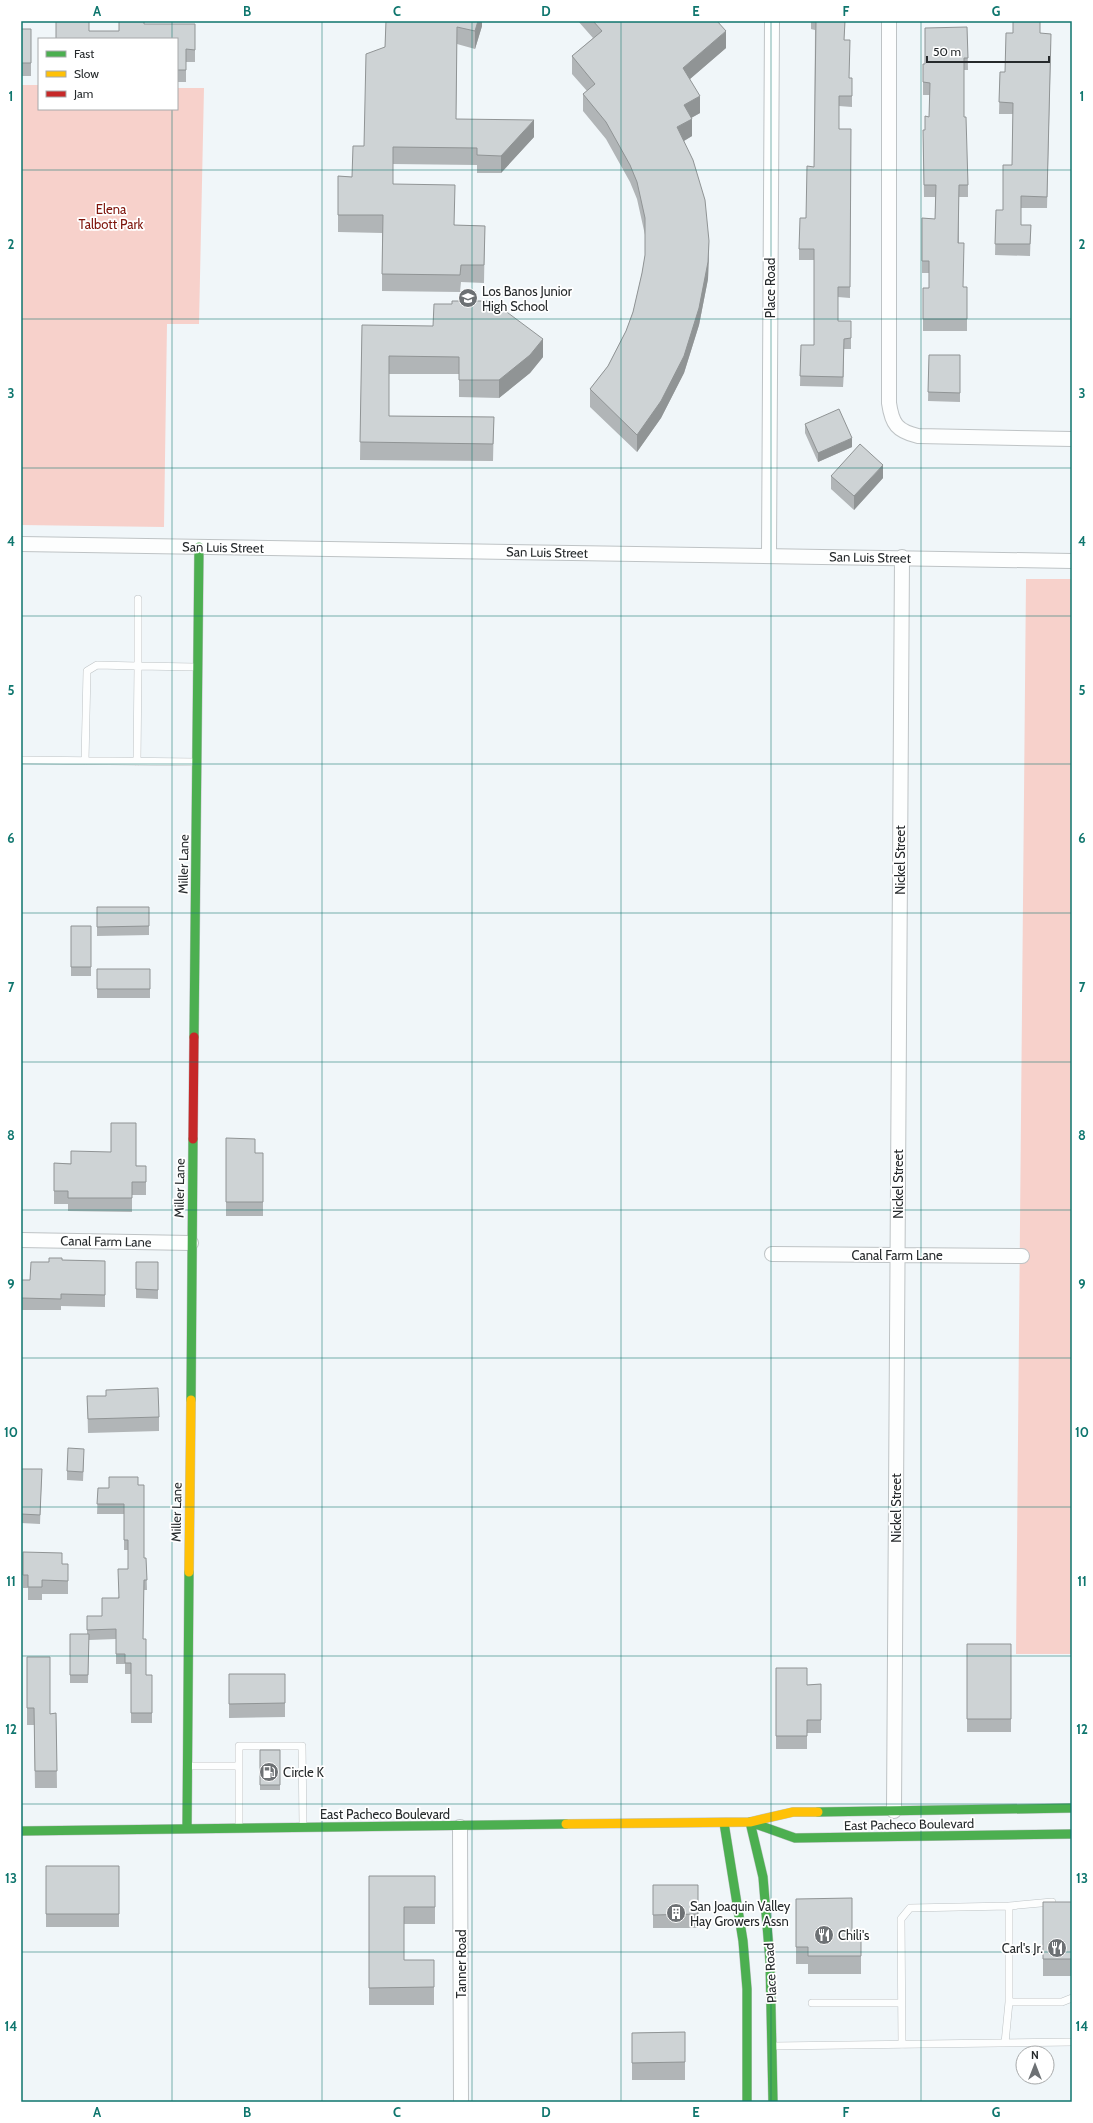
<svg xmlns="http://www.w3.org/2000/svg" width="1093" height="2123" viewBox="0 0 1093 2123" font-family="Cabin,sans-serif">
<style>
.green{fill:#f7d1cb}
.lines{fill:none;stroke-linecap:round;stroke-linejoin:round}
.lane-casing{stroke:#bec3c5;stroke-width:8}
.street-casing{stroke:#bec3c5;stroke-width:16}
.fast-casing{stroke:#bec3c5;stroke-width:10}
.slow-casing{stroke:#bec3c5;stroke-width:10}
.jam-casing{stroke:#bec3c5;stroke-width:10}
.lane{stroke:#fdfefe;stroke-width:7}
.street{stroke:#fdfefe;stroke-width:14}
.fast{stroke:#4caf50;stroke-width:9}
.slow{stroke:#ffc107;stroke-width:9}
.jam{stroke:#c62828;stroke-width:9}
.wall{fill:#b1b5b7}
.shaded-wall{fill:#909495}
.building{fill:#ced3d5;stroke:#909495}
.grid{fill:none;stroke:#0f766e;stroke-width:1;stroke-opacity:0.55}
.labels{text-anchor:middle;stroke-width:3.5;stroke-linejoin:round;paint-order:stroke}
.park-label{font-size:13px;fill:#7d130a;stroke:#fff}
.street-label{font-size:13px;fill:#262a2c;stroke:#fff}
.poi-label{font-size:13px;fill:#262a2c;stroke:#fff;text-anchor:start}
.neatline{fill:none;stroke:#0f766e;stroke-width:1.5}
.grid-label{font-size:13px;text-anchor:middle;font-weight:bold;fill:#0f766e}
</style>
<rect width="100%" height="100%" fill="#f0f6f9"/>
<!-- green -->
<path class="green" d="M21,85H39V109H177V88H204L199,324H167L164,527L21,525Z
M1026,579H1072V1654H1016Z"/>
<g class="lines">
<!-- lane casing -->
<g class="lane-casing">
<path id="lane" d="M138,599V666L196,667
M21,760L197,762
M85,761L87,671L97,665L138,666L137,762
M189,1766H239
M239,1827V1746H302L303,1825
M1009,1906L1052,1902
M1009,2002H1062L1072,1998
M812,2003H901
M902,2045L901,1919L910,1908L1009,1906V2002L1005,2043
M773,2046L1072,2042"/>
</g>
<!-- street casing -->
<g class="street-casing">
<path id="street" d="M889,21V403C892,424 897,431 918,436L1072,439
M21,544L1072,561
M769,555L772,21
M21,1240L191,1243
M772,1254L1022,1256
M894,1811L902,557
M460,1827L461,2102"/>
</g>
<!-- fast casing -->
<g class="fast-casing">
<path id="fast" d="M194,1037L199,547
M191,1400L193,1139
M818,1812L1072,1808
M750,1822L763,1877L770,1961L773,2102
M750,1822L795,1838L1072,1834
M724,1823L743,1941L747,1989V2102
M187,1829L189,1572
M21,1831L566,1824"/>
</g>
<!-- slow casing -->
<g class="slow-casing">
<path id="slow" d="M189,1572L191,1400
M566,1824L750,1822L793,1812H818"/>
</g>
<!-- jam casing -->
<g class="jam-casing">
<path id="jam" d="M193,1139L194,1037"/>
</g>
<!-- lane -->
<use href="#lane" class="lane"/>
<!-- street -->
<use href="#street" class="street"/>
<!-- fast -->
<use href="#fast" class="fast"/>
<!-- slow -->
<use href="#slow" class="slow"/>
<!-- jam -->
<use href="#jam" class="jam"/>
</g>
<!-- wall -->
<path class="wall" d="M386,21H482V26L475,49L457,44L456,119L534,137L501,173H477V165L393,164V184L455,225L485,226L484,283L461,282L460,292L382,291V233L338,232V176L352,177L364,146L385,47Z
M578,21H717L726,48L690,79L700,113L691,118L692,136L684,141L709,259L708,279L699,325L684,373L661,418L637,452L590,407V389L608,366L626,331L633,312L642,273L645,256V235L637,199L630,182L606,139L583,111V94L587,91L572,74V56L593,38Z
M811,21H845L844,40L849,78H852V107L839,106V129H851L850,298L838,297V321H851V349H844L843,387L800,386L801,345H814V260H799V249L806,218L814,167L815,30L811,29Z
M1013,21H1040V33L1051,45L1047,208H1021V225H1031L1030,256L995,255L996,210H1003L1012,165L1013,114H999L1000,72H1005L1013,33Z
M144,24H195V62H186V82H177V39L89,31H119Z
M967,27L968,70H964V117L968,185V197H959V243L963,287H967V331H923V288H929V273H922V218L935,219V197H924L923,142L925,130L929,117L930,95H923V64H925Z
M21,29H31V76H21Z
M362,325L543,357L530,373L499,398L459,397V374H389V416L494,417L493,461L360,460Z
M929,355H960V402L928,401Z
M805,424L852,447L818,462L805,433Z
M831,476L883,478L854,510L831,489Z
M97,907H149V935L97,936Z
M71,926H91V976H71Z
M97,969H150V998H97Z
M226,1138L255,1153H263V1216H226Z
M54,1163L146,1166V1195H132V1212L68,1211V1204H54Z
M62,1260L105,1261V1307L61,1306V1310H21V1280H30L49,1262Z
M136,1262H158V1299L136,1298Z
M87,1396H106L159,1417V1431L88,1433Z
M84,1458L83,1481L67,1480V1471Z
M21,1469H42L40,1524L21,1523Z
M138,1485L144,1558H146L147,1590H144L143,1639L146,1675H152V1723H131V1674H125V1664H116V1639L89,1640L88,1683H70V1634H87V1616H102L118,1598L128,1569V1550H124V1514H97L98,1488H109Z
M23,1552L62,1564H68V1594H42V1600H28V1588H23Z
M967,1644H1011V1732H967Z
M27,1657L50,1714L56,1713L57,1788H35L34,1725H27Z
M776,1668L807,1685L821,1684V1733H807V1749H776Z
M229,1674H285V1717L229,1718Z
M260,1750H280V1790H260Z
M46,1866H119V1927H46Z
M369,1876H435V1924H404V1960H434V2005H369Z
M653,1885H698V1928H653Z
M796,1899L852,1935H861V1974H808V1964H796Z
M1043,1902H1072V1976H1043Z
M685,2032V2080H632V2033Z"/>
<!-- shaded-wall -->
<path class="shaded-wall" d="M478,21H482V26L475,49V31Z
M726,31V48L683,85V68Z
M700,96V113L684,122V105Z
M692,119V136L677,145V127Z
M534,120V137L501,173V156Z
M709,241L708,279L699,325L684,373L661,418L637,452V435Z
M543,339V357L530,373L499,398V380Z
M844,339V349L843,387V377Z
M852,438V447L818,462V453Z
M883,465V478L854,510V496Z"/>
<!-- building -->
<path class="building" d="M56,21H89V31H119V21H144V24H195V50L186,49V70H177V39H56Z
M386,21H478L475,31L457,27L456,119L534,120L501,156L477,155V148L393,147V184L455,185L454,225L485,226L484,265H461L460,275L382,274L383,215H338V176L352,177L353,146H364L366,54L385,47Z
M593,21H717L726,31L683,68L700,96L684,105L692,119L677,127L693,160L705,200L709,241L708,262L699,308L684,356L661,401L637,435L590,389L608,366L626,331L633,312L642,273L645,255V218L637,182L630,165L606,122L583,94L595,84L572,56L602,31Z
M816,21H845L844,40H850L849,78H852V96H839V129H851L850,287H838V321H851V338L844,339L843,377L800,376L801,345H814V249H799L800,218H806L807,166L814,167Z
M1013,21H1040V33L1051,34L1047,197L1021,196V225H1031L1030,244H995L996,210H1003V165H1012L1013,103L999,102L1000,72H1005L1006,33H1013Z
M967,27L968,58H964V117H966L968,185H959L958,243H964L963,287H967V319H923V288H929V261H922V218L935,219L936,185H924L923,130H925V116L929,117L930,83L923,82V64H925V28Z
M21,29H31V63H21Z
M452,301H492L543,339L530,355L499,380H459V357L389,356V416L494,417L493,444L360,442L362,325L433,326L434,304H452Z
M929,355H960V393L928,392Z
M839,409L852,438L818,453L805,424Z
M860,444L883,465L854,496L831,476Z
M97,907H149V926L97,927Z
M71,926H91V967H71Z
M97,969H150V989H97Z
M111,1123H136V1166H146V1182H132V1198H68V1191H54V1163L71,1164V1151L111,1152Z
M226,1138L255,1139V1153H263V1202H226Z
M49,1258H62V1260L105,1261V1295L61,1294V1299L21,1298V1280H30L31,1262H49Z
M136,1262H158V1290L136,1289Z
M158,1388L159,1417L88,1419L87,1396H106V1390Z
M68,1448L84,1449L83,1472L67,1471Z
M21,1469H42L40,1515L21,1514Z
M109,1477H138V1485H144V1558H146L147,1580H144L143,1639H146V1675H152V1713H131V1663H125V1654H116V1629L87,1630V1616H102V1598H119L118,1569H128V1540H124V1504H97L98,1488H109Z
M23,1552L62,1553V1564H68V1581L42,1580V1587H28V1575H23Z
M70,1634H89L88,1675H70Z
M967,1644H1011V1719H967Z
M27,1657H50V1714L56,1713L57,1771H35L34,1708H27Z
M776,1668H807V1685L821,1684V1720H807V1736H776Z
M229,1674H285V1703L229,1704Z
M260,1750H280V1785H260Z
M46,1866H119V1914H46Z
M369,1876H435V1907H404V1960H434V1987L369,1988Z
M653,1885H698V1914L653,1915Z
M852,1898V1935H861V1956H808V1947H796V1899Z
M1043,1902H1072V1959H1043Z
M685,2032V2062L632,2063V2033Z"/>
<!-- grid -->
<path class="grid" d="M172,21V39M322,21V2102M472,21V2102M621,21V2102M771,21V2102M921,21V2102M172,109V2102M21,170H1072M21,319H1072M21,468H1072M21,616H1072M21,764H1072M21,913H1072M21,1062H1072M21,1210H1072M21,1358H1072M21,1507H1072M21,1656H1072M21,1804H1072M21,1952H1072"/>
<!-- icons -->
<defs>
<g id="school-disc" transform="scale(1)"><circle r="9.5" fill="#6d7174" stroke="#fff"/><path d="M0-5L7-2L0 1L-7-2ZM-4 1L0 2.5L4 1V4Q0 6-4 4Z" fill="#fff"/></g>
<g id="fuel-disc" transform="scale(1)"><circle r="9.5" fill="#6d7174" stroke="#fff"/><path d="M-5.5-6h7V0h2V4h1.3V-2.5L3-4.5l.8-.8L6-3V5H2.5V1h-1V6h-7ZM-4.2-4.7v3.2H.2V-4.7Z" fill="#fff"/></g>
<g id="building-disc" transform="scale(1)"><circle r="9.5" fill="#6d7174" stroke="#fff"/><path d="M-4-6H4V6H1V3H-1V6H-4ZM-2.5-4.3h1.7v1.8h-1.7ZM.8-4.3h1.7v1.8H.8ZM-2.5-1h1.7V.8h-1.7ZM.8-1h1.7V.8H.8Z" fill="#fff"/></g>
<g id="restaurant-disc" transform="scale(1)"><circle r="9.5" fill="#6d7174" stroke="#fff"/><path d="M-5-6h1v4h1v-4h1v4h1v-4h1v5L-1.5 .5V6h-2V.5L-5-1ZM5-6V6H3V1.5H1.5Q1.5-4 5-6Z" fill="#fff"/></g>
</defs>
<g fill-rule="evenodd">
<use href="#school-disc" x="468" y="298"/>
<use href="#fuel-disc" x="269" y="1772"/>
<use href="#building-disc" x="676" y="1913"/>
<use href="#restaurant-disc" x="824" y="1935"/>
<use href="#restaurant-disc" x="1057" y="1948"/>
</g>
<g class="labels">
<!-- park labels -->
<g class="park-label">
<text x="111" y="214">Elena<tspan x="111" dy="15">Talbott Park</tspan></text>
</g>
<!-- street labels -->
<g class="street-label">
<text transform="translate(770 288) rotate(-90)" y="5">Place Road</text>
<text transform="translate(223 547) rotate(1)" y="5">San Luis Street</text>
<text transform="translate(547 552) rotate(1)" y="5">San Luis Street</text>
<text transform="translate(870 557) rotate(1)" y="5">San Luis Street</text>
<text transform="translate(900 860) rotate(-90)" y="5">Nickel Street</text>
<text transform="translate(183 864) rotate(-89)" y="5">Miller Lane</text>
<text transform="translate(898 1184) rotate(-90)" y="5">Nickel Street</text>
<text transform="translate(179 1188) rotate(-89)" y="5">Miller Lane</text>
<text transform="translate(106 1241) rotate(1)" y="5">Canal Farm Lane</text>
<text x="897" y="1260">Canal Farm Lane</text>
<text transform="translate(896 1508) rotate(-90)" y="5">Nickel Street</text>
<text transform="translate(176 1512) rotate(-89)" y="5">Miller Lane</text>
<text x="385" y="1819">East Pacheco Boulevard</text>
<text transform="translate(909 1824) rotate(-1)" y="5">East Pacheco Boulevard</text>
<text transform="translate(461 1964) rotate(-90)" y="5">Tanner Road</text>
<text transform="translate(770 1973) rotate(-93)" y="5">Place Road</text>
</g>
<!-- poi labels -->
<g class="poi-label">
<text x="482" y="296">Los Banos Junior<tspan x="482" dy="15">High School</tspan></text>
<text x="283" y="1777">Circle K</text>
<text x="690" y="1911">San Joaquin Valley<tspan x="690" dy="15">Hay Growers Assn</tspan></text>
<text x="838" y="1940">Chili's</text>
<text x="1043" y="1953" text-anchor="end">Carl's Jr.</text>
</g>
</g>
<!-- border -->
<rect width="1093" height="2123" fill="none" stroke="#ffffff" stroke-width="44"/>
<!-- legend -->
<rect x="38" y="38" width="140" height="72" fill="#ffffff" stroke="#a8aaab"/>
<rect x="46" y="51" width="20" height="6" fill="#4caf50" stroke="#a8aaab"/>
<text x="74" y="58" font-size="12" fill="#262a2c">Fast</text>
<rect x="46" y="71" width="20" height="6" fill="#ffc107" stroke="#a8aaab"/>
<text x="74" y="78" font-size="12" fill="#262a2c">Slow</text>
<rect x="46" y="91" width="20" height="6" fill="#c62828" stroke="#a8aaab"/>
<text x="74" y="98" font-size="12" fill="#262a2c">Jam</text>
<!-- north arrow -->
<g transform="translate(1035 2065)"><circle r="19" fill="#ffffff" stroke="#a8aaab"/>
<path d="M0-3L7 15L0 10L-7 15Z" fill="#6d7174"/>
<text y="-6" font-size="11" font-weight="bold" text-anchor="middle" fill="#262a2c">N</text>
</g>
<!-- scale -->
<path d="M927 56v6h122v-6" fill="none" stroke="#262a2c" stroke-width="2"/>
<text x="933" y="56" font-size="12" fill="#262a2c" stroke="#ffffff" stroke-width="3" paint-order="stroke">50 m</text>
<rect x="22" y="22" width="1049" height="2079" class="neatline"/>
<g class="grid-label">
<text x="97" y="16">A</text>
<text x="247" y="16">B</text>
<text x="397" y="16">C</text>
<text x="546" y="16">D</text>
<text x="696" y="16">E</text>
<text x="846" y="16">F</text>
<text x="996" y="16">G</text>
<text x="11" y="101">1</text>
<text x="1082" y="101">1</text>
<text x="11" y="249">2</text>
<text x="1082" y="249">2</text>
<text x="11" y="398">3</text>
<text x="1082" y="398">3</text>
<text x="11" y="546">4</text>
<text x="1082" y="546">4</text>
<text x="11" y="695">5</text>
<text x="1082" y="695">5</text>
<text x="11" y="843">6</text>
<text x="1082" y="843">6</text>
<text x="11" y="992">7</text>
<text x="1082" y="992">7</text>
<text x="11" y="1140">8</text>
<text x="1082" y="1140">8</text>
<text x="11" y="1289">9</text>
<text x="1082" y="1289">9</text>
<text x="11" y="1437">10</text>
<text x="1082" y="1437">10</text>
<text x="11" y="1586">11</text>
<text x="1082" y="1586">11</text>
<text x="11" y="1734">12</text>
<text x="1082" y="1734">12</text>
<text x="11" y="1883">13</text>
<text x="1082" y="1883">13</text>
<text x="11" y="2031">14</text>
<text x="1082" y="2031">14</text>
<text x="97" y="2117">A</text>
<text x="247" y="2117">B</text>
<text x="397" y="2117">C</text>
<text x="546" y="2117">D</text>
<text x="696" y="2117">E</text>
<text x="846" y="2117">F</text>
<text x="996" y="2117">G</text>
</g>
</svg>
